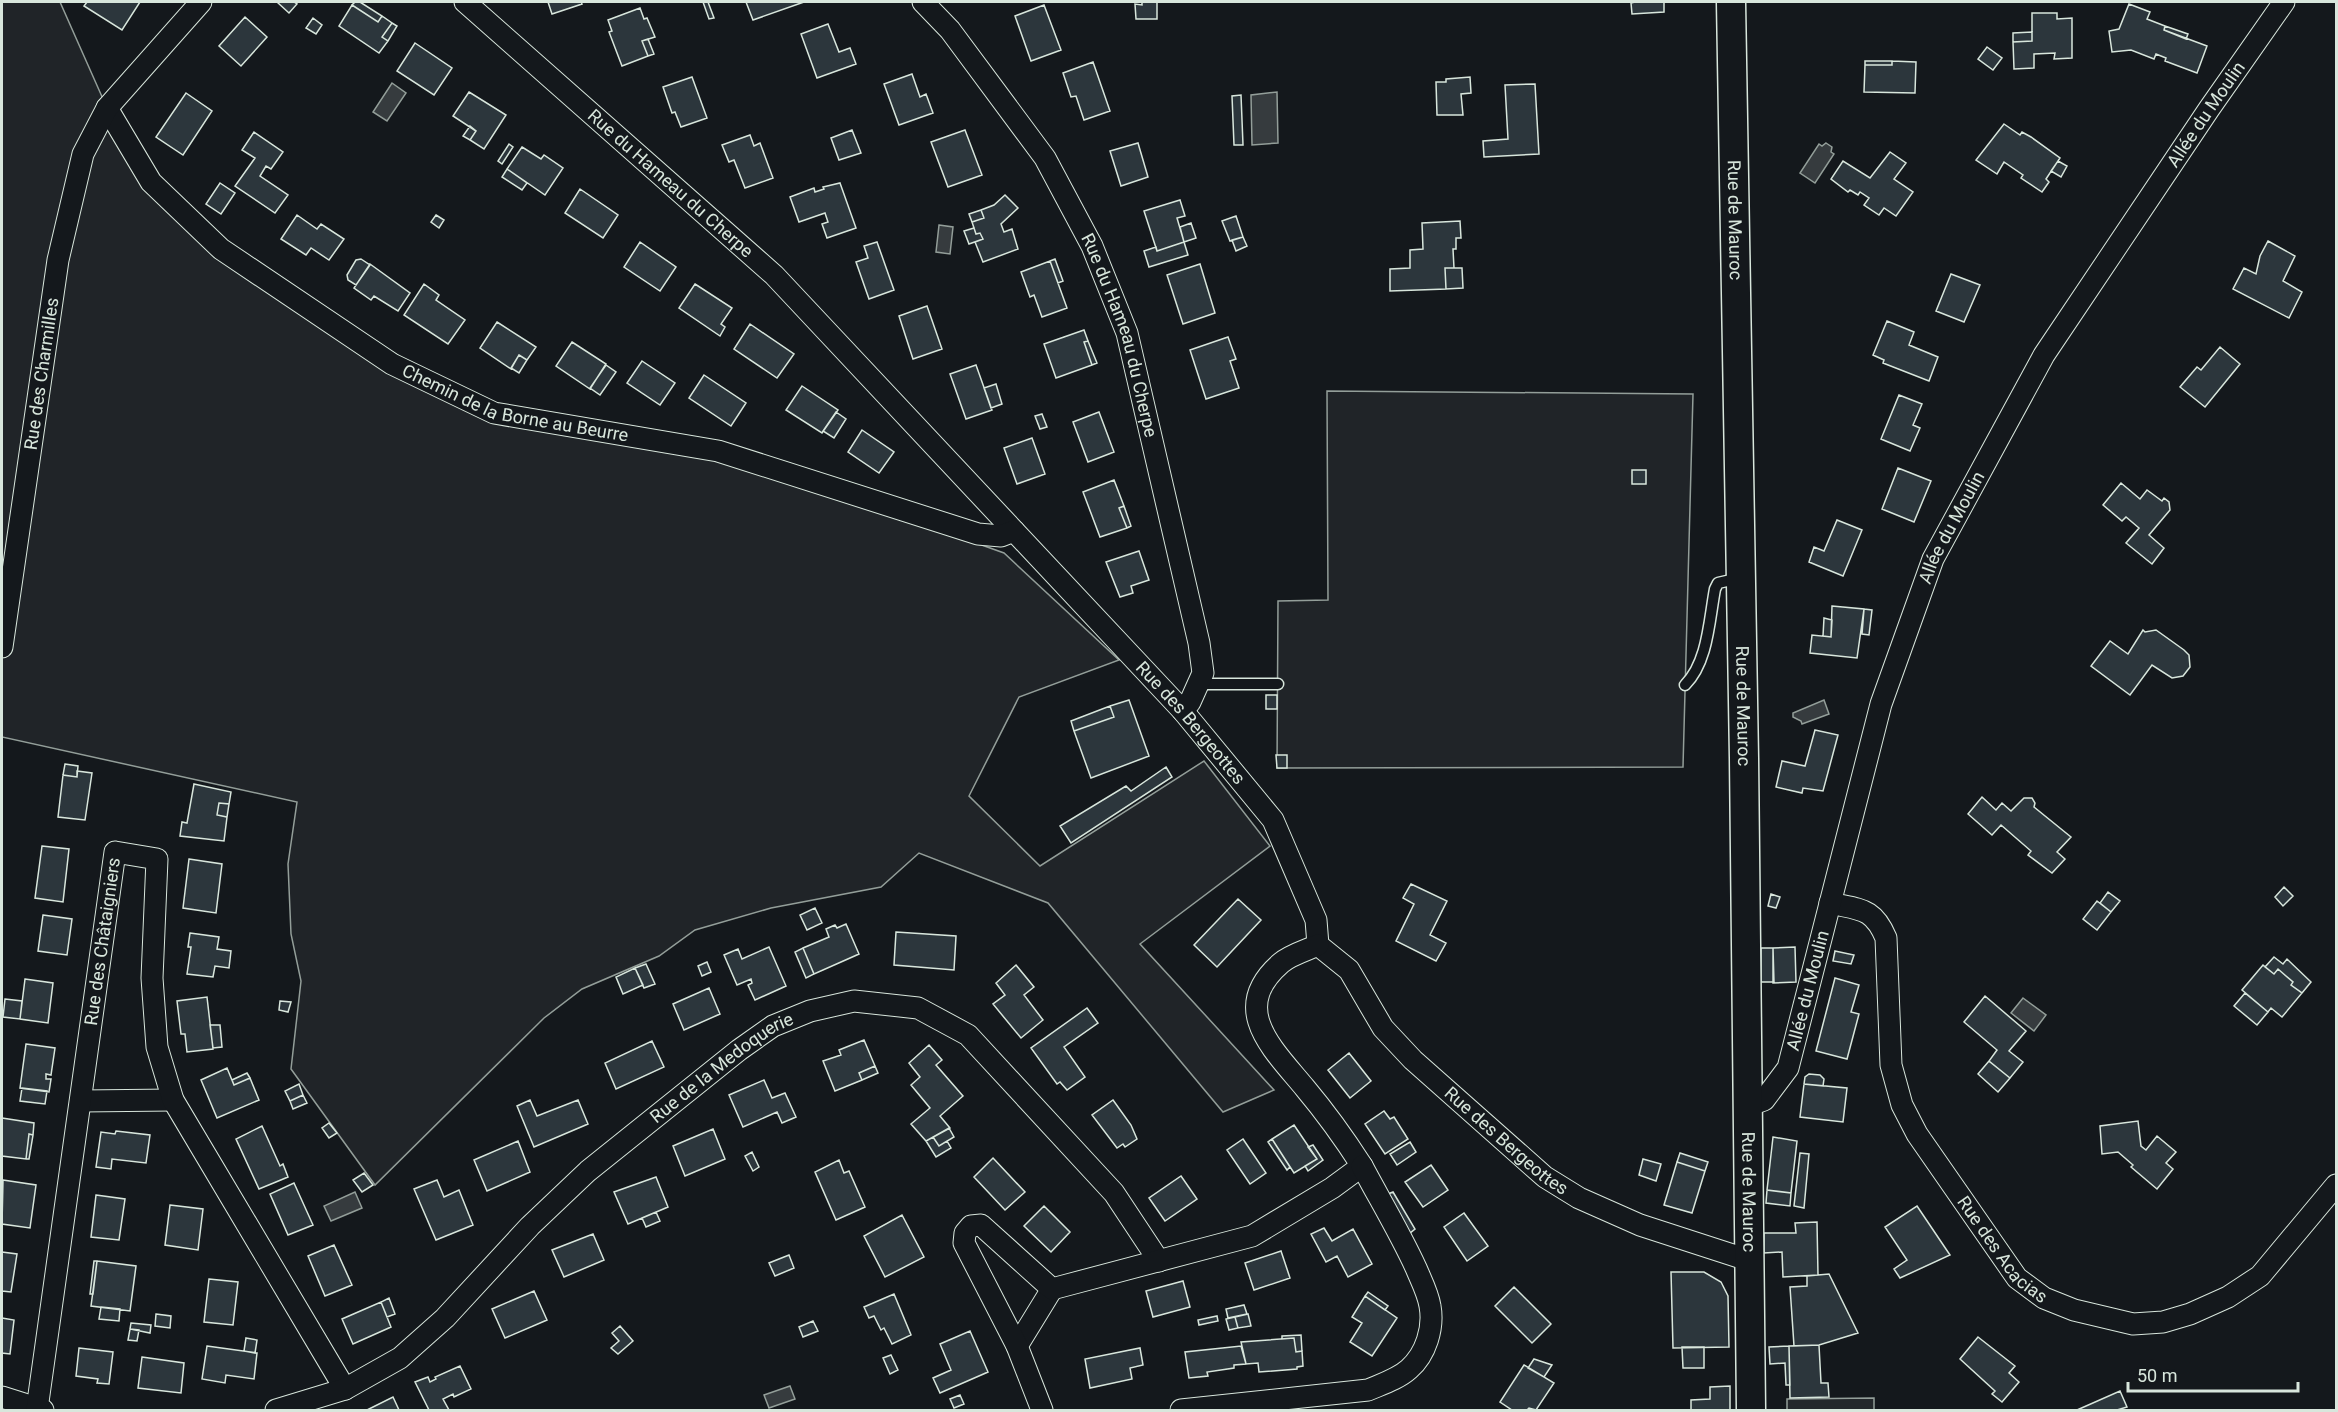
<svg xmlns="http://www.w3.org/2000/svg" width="2338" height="1412" viewBox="0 0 2338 1412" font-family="Roboto,sans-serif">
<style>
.green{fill:#202428;stroke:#939e99;stroke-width:1.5}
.parking{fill:#24282b;stroke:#939e99;stroke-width:1.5}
.water{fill:#363b3e;stroke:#939e99;stroke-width:1.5}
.building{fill:#2c363c;stroke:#d8e6dc;stroke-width:1.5}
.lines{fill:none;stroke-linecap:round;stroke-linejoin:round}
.lane-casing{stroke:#d8e6dc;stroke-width:13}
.street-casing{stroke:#d8e6dc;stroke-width:23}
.secondary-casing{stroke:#d8e6dc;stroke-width:31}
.lane{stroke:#14181c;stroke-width:10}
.street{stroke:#14181c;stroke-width:21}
.secondary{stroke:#14181c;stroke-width:28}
.labels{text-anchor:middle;stroke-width:4.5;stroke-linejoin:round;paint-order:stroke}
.street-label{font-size:18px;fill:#d8e6dc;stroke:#14181c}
</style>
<rect width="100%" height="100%" fill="#14181c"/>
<!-- green -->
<path class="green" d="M2,2H60L107,108L151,182L221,249L494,413L718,451L1004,553L1119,660L1019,697L969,796L1040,866L1204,761L1270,846L1140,944L1274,1090L1223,1112L1048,903L919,853L881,887L771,908L695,930L659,956L582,989L544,1018L375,1185L291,1069L301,981L291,934L288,864L297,802L2,737V647L13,566L2,562Z
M1327,391L1693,394L1683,767L1277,768L1278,601L1328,600Z"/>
<!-- parking -->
<path class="parking" d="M1874,1398V1410H1787V1399Z"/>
<!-- water -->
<path class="water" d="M392,83L406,93L387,121L373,112Z
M1277,92L1278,143L1252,145L1251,95Z
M1826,143L1832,147L1831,152L1834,154L1815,183L1800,173L1819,144L1822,146Z
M939,225L953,227L950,254L936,252Z
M1824,700L1829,714L1802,724L1801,721L1793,717V713Z
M2023,998L2046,1015L2034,1031L2011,1013Z
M355,1192L362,1208L331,1221L324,1206Z
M790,1386L795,1399L769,1408L764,1395Z"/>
<!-- building -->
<path class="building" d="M87,2H140L122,30L84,6Z
M277,2H294L297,4L289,13Z
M355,2H360L382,16L378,22L352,5Z
M548,2H581L582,4L552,14Z
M703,2H708L714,18L709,19Z
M746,2H804L753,20Z
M1142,2H1157V19H1136L1135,4L1142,5Z
M1635,2H1664V12L1632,14L1631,3Z
M2129,4L2150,12L2147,19L2165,26L2164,30L2207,46L2197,73L2165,61L2166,58L2156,54L2154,59L2131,50L2112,52L2109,31L2119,29Z
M352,5L378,22L382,16L392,23L382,37L388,41L379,53L339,26Z
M1044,5L1061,50L1031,61L1015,16Z
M640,8L644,19L647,18L655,37L642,41L648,56L622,66L609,32L612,31L608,20Z
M2032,13H2057V19L2072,18V58L2054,59L2055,53L2034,54V68L2014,69L2013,42L2032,41Z
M245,17L267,37L241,66L219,46Z
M313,18L322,25L316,34L306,28Z
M392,23L397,26L388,41L382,37Z
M828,24L839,52L850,48L856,64L817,78L801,34Z
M2165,26L2188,34L2186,39L2164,30Z
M2032,32V41L2013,42V33Z
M648,39L654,54L648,56L642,41Z
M415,43L452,68L434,95L397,71Z
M1987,47L2002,58L1993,70L1978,59Z
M1865,61H1892V65H1865Z
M1892,61L1916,62L1915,93L1864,92L1865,65H1892Z
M1093,62L1110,111L1084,120L1076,96L1071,97L1063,73Z
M912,74L920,97L926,94L933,113L899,125L884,84Z
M692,77L707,118L681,127L675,112L672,113L663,87Z
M1470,77L1471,93L1461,94L1463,115H1437L1436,82H1446V79Z
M1535,84L1539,154L1484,157L1483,141L1508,139L1505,85Z
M469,92L506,115L484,149L470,140L476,131L453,116Z
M186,93L212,111L183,155L156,137Z
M1241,95L1243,145H1234L1232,96Z
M2004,124L2020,135L2022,132L2031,137L2060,158L2046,179L2049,182L2042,192L2021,178L2023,175L2004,162L1997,174L1976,160Z
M470,126L476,131L470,140L463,136Z
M852,130L861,153L839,160L831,138Z
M965,130L982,175L948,187L931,142Z
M254,132L283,152L271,169L266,166L260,176L288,195L275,213L235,186L255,158L242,150Z
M750,135L754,146L760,143L773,178L745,188L734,160L729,162L722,145Z
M1138,143L1148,177L1121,186L1110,151Z
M509,144L513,147L502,164L498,161Z
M522,147L541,159L544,155L563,168L545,195L507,169Z
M1890,152L1906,163L1894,179L1913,192L1896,216L1884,208L1879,215L1864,205L1869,198L1860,192L1858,195L1850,190L1848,192L1831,179L1843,161L1870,178Z
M2058,161L2067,166L2061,177L2051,171Z
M507,169L527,183L522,190L502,177Z
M220,183L235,193L221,214L206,204Z
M840,183L856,228L827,238L822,224L828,222L825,213L799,222L790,197L814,188L815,192L824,189L823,187Z
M580,189L618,215L603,238L565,213Z
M1005,195L1018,208L1001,224L1004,232L1012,229L1018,249L983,262L975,242L983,239L980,233L976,234L972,222L984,218L981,210L994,205Z
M1180,200L1185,216L1177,218L1184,242L1157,251L1144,211Z
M981,210L984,218L972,222L969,214Z
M297,215L317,229L321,224L344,239L329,260L311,248L306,255L281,239Z
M436,215L444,220L439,228L431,222Z
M1236,216L1243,237L1230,241L1222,221Z
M1460,221L1461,238H1456V249H1453L1454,268H1445L1446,289L1390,291V269L1410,268V250L1423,249L1422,223Z
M1191,223L1196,238L1184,242L1180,227Z
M974,228L976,234L980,233L983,239L969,244L964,231Z
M1243,237L1247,246L1236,251L1232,240Z
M2268,241L2295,256L2283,281L2302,292L2289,318L2233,289L2244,268L2256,274L2260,256Z
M640,242L676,267L660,291L624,267Z
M877,242L894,290L869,299L856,262L868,258L864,246Z
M1184,242L1188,255L1149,267L1144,251L1156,247L1157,251Z
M361,259L370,265L356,285L348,280L347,275L356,260Z
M1055,259L1063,281L1058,283L1050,261Z
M1050,261L1067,308L1042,317L1034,295L1030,297L1021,272Z
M370,264L410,293L398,311L374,296L371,300L354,288Z
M1200,264L1215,313L1183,324L1167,275Z
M1445,268H1462L1463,288L1446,289Z
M1951,274L1980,285L1964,322L1936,311Z
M424,284L439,295L436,300L465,320L448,344L404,315Z
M695,284L732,308L721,324L725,327L720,336L679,308Z
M927,306L942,349L913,359L899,316Z
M1887,321L1914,332L1909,345L1938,357L1929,381L1883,363L1884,360L1873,355Z
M497,322L536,347L527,360L519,355L511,369L480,348Z
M750,324L794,354L777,378L734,349Z
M1084,330L1088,341L1084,342L1092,365L1056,378L1044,344Z
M1228,337L1236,359L1230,361L1239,388L1206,399L1190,350Z
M1088,341L1097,363L1092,365L1084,342Z
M572,342L606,364L590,389L556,366Z
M2220,347L2240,364L2205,407L2180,387L2197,367L2201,370Z
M519,355L527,360L519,373L511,368Z
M642,361L675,383L660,405L627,383Z
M606,365L616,372L600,395L590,388Z
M976,365L992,410L966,419L950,374Z
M704,375L746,403L731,426L689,398Z
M996,384L1002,404L991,408L984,388Z
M802,386L838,410L822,433L786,410Z
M1899,395L1922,404L1913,425L1920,428L1910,451L1881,439Z
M836,412L846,419L834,438L823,431Z
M1099,412L1114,452L1088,462L1073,422Z
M1042,414L1047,427L1040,429L1035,416Z
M862,430L894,452L879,473L848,452Z
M1032,438L1045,474L1017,484L1004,448Z
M1898,468L1931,481L1914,522L1882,509Z
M1632,470H1646V484H1632Z
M1114,480L1124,506L1119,508L1127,528L1100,537L1083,492Z
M2121,483L2140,499L2147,490L2162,501L2164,498L2169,502L2170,510L2149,535L2164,548L2152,564L2126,543L2139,528L2126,517L2122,521L2103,505Z
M1124,506L1131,526L1127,528L1119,508Z
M1837,520L1862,530L1843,576L1809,562L1814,547L1824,551Z
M1139,551L1149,580L1131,586L1133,593L1120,597L1106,562Z
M1832,606L1864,609L1857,658L1810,653L1812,635L1831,637Z
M1864,609L1872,610L1869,635L1862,634Z
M1824,618L1832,620L1831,637L1823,636Z
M2143,630L2145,632L2156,630L2184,650L2189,655L2190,667L2183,676L2172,678L2152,665L2130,695L2091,666L2110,641L2128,654Z
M1266,695H1277V709H1266Z
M1129,700L1149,756L1091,778L1074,731L1114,717L1110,706Z
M1110,706L1114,717L1074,731L1071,721Z
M1815,730L1838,735L1823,791L1803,788L1802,793L1776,787L1782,761L1805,766Z
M1276,755H1287V768H1277Z
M65,764L78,766L77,777L63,775Z
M1166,767L1172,777L1071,843L1060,826L1126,786L1131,791Z
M77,771L92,773L85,820L58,817L63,775L77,777Z
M194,784L231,792L229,804L219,803L217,815L227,817L224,841L180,836L182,822L187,823Z
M1982,797L1996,810L2002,803L2011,811L2024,798H2032L2035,803L2034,807L2071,837L2057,852L2065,859L2052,873L2028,855L2031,851L2001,825L1992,835L1968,814Z
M219,803L229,804L227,817L217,815Z
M42,846L69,849L63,902L35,898Z
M189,859L222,864L216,913L183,908Z
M1411,884L1447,901L1430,935L1446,943L1436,961L1396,941L1414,904L1403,898Z
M2284,887L2293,896L2283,906L2275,897Z
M2108,892L2120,901L2111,912L2100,903Z
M1771,894L1780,897L1776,908L1768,906Z
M1238,899L1261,920L1217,967L1194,945Z
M2097,901L2111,912L2097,930L2083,919Z
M815,908L822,923L807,930L800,915Z
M43,915L72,919L67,955L38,951Z
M846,924L859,954L814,974L803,948L829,937L826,929L835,925L837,928Z
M896,932L956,936L954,970L894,965Z
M190,933L219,937L217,949L231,951L229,968L215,966L213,977L187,974L191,947H188Z
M769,947L786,986L755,1000L748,985L752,983L751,979L737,985L724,955L738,949L742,959Z
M1795,947L1796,982L1773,983V948Z
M803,948L814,974L806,978L795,952Z
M1761,948H1773L1774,982H1761Z
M1835,951L1854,955L1851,964L1833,961Z
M2274,957L2283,964L2287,959L2311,982L2302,993L2291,985L2293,982L2278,969L2274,974L2265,967Z
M707,962L711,972L702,976L698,966Z
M646,964L655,984L644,988L635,968Z
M1016,965L1034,987L1024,995L1043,1020L1021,1038L993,1004L1005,995L996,983Z
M2263,965L2274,974L2278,969L2293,982L2291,985L2302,993L2282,1017L2271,1008L2268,1012L2242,990Z
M635,968L643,985L623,994L616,977Z
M1835,978L1859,985L1851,1012L1859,1014L1847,1059L1816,1051Z
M25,979L53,983L48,1023L20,1019Z
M709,988L720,1014L684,1030L673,1004Z
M2245,993L2268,1012L2257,1025L2234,1006Z
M1985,996L2026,1031L2009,1051L2023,1062L2010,1078L1989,1061L1997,1050L1964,1022Z
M207,997L213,1049L187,1052L185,1034H181L177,1001Z
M5,999L22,1001L20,1019L3,1017Z
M280,1001L291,1002L288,1012L279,1010Z
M1087,1008L1098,1023L1064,1047L1085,1077L1067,1090L1060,1082L1057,1084L1031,1048Z
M210,1025H220L222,1047L213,1048Z
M864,1040L875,1066L859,1073L862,1080L835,1091L823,1061L841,1055L839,1050Z
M652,1041L664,1067L616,1089L605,1063Z
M26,1044L55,1048L51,1075L46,1074V1079H51L49,1092L20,1088Z
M929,1045L942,1060L936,1065L963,1096L940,1116L950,1128L926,1141L911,1124L930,1108L911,1085L920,1077L909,1063Z
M1349,1053L1371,1081L1350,1098L1328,1070Z
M1989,1061L2010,1078L1998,1092L1978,1074Z
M875,1066L878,1073L862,1080L859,1073Z
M227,1068L234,1085L250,1078L259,1100L217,1118L201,1080Z
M247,1073L250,1078L234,1085L232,1080Z
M1809,1074L1820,1075L1824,1079L1823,1086L1804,1084L1805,1077Z
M764,1080L772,1098L785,1093L796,1117L782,1123L777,1112L743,1127L729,1095Z
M299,1084L303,1095L290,1101L285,1091Z
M1804,1084L1847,1088L1843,1122L1800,1117Z
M22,1088L47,1091L45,1104L20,1101Z
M303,1095L307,1103L293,1109L290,1101Z
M530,1100L537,1116L578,1100L588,1124L534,1147L517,1106Z
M1113,1100L1131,1125L1137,1139L1125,1147L1123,1144L1117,1148L1092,1115Z
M1384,1111L1390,1119L1394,1117L1408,1139L1385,1154L1365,1124Z
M2,1118L34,1123L33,1135L29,1134L26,1159L2,1156Z
M2138,1121L2141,1146L2146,1150L2157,1136L2176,1152L2166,1163L2173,1169L2157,1189L2131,1167L2133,1165L2118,1152L2102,1154L2100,1126Z
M329,1123L337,1133L329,1138L322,1128Z
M1294,1125L1317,1159L1294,1173L1272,1139Z
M262,1126L280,1166L283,1164L288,1177L259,1189L236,1139Z
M949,1128L954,1137L939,1146L933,1137Z
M713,1129L725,1159L685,1176L673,1146Z
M116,1131L150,1135L146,1163L112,1159L111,1169L96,1167L101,1132L115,1134Z
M29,1134L33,1135L29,1159H26Z
M933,1137L939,1146L947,1141L951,1148L936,1157L926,1141Z
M1773,1137L1797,1141L1791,1193L1767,1190Z
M1243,1139L1266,1173L1250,1184L1227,1150Z
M1272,1139L1290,1167L1287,1170L1268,1142Z
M518,1141L530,1172L487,1191L474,1160Z
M1410,1142L1416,1152L1397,1165L1390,1154Z
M1313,1145L1323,1160L1308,1171L1305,1166L1317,1159L1308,1147Z
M752,1152L759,1167L753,1171L745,1156Z
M1680,1153L1708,1162L1705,1171L1677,1162Z
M1800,1153L1809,1154L1804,1208L1794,1206Z
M993,1158L1025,1192L1005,1210L974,1177Z
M1643,1159L1661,1164L1656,1181L1639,1175Z
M839,1160L844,1173L849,1171L865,1207L836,1220L815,1172Z
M1677,1162L1705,1171L1692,1213L1664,1205Z
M1431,1165L1448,1190L1423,1207L1405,1182Z
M364,1173L373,1185L362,1192L353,1180Z
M1181,1176L1197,1199L1165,1221L1149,1198Z
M656,1177L668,1207L628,1224L614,1192Z
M3,1180L36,1185L30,1228L2,1224Z
M437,1180L444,1197L459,1190L473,1225L436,1240L414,1189Z
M294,1183L313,1225L288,1235L270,1194Z
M1767,1190L1791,1193L1790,1206L1766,1203Z
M1393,1192L1415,1229L1410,1233L1388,1194Z
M96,1195L125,1199L119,1240L91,1237Z
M170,1205L203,1209L198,1250L165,1245Z
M1044,1206L1070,1232L1051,1252L1024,1226Z
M1917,1206L1950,1255L1900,1278L1894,1269L1907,1260L1885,1227Z
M656,1212L660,1221L646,1227L642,1218Z
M1464,1213L1488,1246L1467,1261L1444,1227Z
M902,1215L924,1257L885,1277L864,1236Z
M1817,1222L1818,1275L1783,1277L1782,1252L1764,1253V1233H1796L1795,1223Z
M1324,1228L1332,1241L1353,1229L1372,1264L1348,1277L1337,1256L1326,1262L1311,1234Z
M593,1234L604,1260L564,1277L552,1250Z
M334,1245L352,1285L325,1296L308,1256Z
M1281,1251L1290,1278L1254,1290L1245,1263Z
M2,1252L17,1254L11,1292L2,1291Z
M789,1255L794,1268L775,1276L769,1263Z
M94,1261H97L93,1294H90Z
M97,1261L136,1266L130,1311L91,1306Z
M1671,1272H1704L1721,1282L1728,1296L1729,1347L1673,1348Z
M1829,1274L1858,1333L1819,1345L1794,1346L1790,1287L1807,1286V1276Z
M209,1279L238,1282L233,1325L204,1322Z
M1183,1281L1190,1307L1153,1317L1146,1291Z
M1514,1287L1551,1324L1532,1343L1495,1306Z
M534,1291L547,1320L505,1338L492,1309Z
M1368,1292L1388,1306L1385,1310L1365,1296Z
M894,1294L911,1335L892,1344L884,1328L881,1330L874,1316L869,1318L864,1307Z
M1365,1296L1397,1318L1372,1356L1350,1342L1362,1323L1352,1317Z
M389,1298L395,1314L387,1317L381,1302Z
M381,1302L391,1327L353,1344L342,1319Z
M1244,1305L1247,1314L1228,1318L1226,1309Z
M101,1307L120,1309L119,1321L99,1319Z
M156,1314L171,1316L170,1328L155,1326Z
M1248,1314L1251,1326L1238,1328L1235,1317Z
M1217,1316L1218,1321L1199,1325L1198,1320Z
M1235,1317L1238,1328L1229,1330L1226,1319Z
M2,1318L14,1320L10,1354L2,1353Z
M813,1321L818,1331L803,1337L799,1327Z
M131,1323L151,1325L150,1333L130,1329Z
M620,1326L633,1341L618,1354L611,1348L619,1341L612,1333Z
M130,1329L139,1330L137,1341L128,1340Z
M970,1331L988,1372L940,1393L933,1378L951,1370L940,1344Z
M1301,1335L1302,1351L1296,1352L1294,1338L1282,1339V1336Z
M1978,1337L2015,1366L2009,1373L2019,1382L2002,1402L1992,1394L1995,1391L1960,1359Z
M246,1338L257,1340L255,1353L244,1351Z
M1294,1338L1296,1352L1302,1351L1303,1366L1297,1367V1369L1259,1372L1258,1363L1246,1364L1241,1342Z
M1819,1345L1821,1383H1828L1829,1397L1790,1398L1789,1346Z
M207,1346L257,1353L254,1379L226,1375L225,1383L202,1379Z
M1241,1346L1246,1364L1234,1365V1368L1207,1372L1208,1376L1189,1378L1185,1352Z
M1789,1346L1790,1385H1786L1785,1363L1770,1364L1769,1347Z
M1682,1347H1704V1368H1683Z
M79,1348L113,1352L109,1384L97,1383L98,1379L76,1376Z
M1140,1348L1143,1365L1130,1368L1132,1379L1090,1388L1085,1359Z
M891,1355L898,1370L890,1374L883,1358Z
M142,1357L184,1363L181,1393L138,1388Z
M1534,1359L1552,1365L1544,1377L1528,1368Z
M1524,1365L1554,1383L1536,1410L1529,1408L1527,1410H1512L1500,1402Z
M460,1366L471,1389L454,1397L453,1394L443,1399L449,1410H429L415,1382L428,1377L430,1382L436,1379L435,1377Z
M1730,1386V1410H1688H1691V1400L1710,1399V1387Z
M2120,1391L2127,1407L2117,1410H2077Z
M960,1395L964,1404L954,1408L950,1399Z
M393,1397L399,1410H367Z"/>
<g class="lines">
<!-- lane casing -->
<g class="lane-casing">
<path id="lane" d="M1198,684H1278
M1685,685C1708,662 1709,621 1715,589L1718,583L1740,578"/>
</g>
<!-- street casing -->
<g class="street-casing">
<g id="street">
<path id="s1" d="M465,2L774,275L1183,711L1273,820L1316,920L1318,945L1349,970L1383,1028L1413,1060L1545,1177L1579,1198L1640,1225L1748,1260"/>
<path id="s2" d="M923,2L950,30L1045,158L1092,246L1127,333L1199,643L1203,673L1190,702L1183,711"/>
<path id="s3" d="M107,108L151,182L221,249L392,364L494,413L718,451L978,534L1001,536L1014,531"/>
<path id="s4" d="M2,647L58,260L83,154L107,108L201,2"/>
<path id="s5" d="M1830,903C1860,910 1873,907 1886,938L1891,1065L1902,1105L1917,1134L2017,1278L2044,1298L2074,1310L2133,1324L2163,1322L2190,1314L2228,1297L2260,1276L2336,1185"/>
<path d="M81,1101L173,1100"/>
<path id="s6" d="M1747,1106L1764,1100L1788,1068L1881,704L1933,559L2044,355L2209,109L2284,2"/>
<path d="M1017,1346L1052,1289"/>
<path d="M2,1397L43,1410"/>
<path id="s7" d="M37,1409L115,852L157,859L152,978L157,1047L173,1100L345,1389"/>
<path id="s8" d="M276,1410L345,1389L400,1358L445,1318L530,1226L588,1171L739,1050L773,1026L810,1011L854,1001L918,1008L968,1035L1114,1193L1159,1261"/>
<path d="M1042,1410L1017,1346L964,1243L965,1233L971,1226L981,1225L1052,1289L1252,1236L1332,1188L1362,1166C1344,1138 1326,1113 1305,1088C1273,1049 1228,1009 1281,963C1290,955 1307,950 1318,945"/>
<path d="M1181,1410L1368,1390C1382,1384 1398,1379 1409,1369C1426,1354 1434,1328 1430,1306C1428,1293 1421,1280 1416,1268C1400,1233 1380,1200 1362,1166"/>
</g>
</g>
<!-- secondary casing -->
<g class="secondary-casing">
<g id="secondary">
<path id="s9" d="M1731,2L1744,758L1751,1410"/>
</g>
</g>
<!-- lane -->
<use href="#lane" class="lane"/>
<!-- street -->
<use href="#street" class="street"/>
<!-- secondary -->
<use href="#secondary" class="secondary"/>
</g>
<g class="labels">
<!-- street labels -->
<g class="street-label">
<text dy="6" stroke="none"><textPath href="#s6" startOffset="1110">Allée du Moulin</textPath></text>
<text dy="6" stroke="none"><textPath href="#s1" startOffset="274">Rue du Hameau du Cherpe</textPath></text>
<text dy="6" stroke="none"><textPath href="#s9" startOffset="218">Rue de Mauroc</textPath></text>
<text dy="6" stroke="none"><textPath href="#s2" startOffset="392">Rue du Hameau du Cherpe</textPath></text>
<text dy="6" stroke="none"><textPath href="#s4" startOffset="276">Rue des Charmilles</textPath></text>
<text dy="6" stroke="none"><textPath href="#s3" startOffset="520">Chemin de la Borne au Beurre</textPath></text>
<text dy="6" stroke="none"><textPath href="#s6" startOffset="624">Allée du Moulin</textPath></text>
<text dy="6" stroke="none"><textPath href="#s9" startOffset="704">Rue de Mauroc</textPath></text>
<text dy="6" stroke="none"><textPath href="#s1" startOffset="1024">Rue des Bergeottes</textPath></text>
<text dy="6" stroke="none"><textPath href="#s7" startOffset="472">Rue des Châtaigniers</textPath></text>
<text dy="6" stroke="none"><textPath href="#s6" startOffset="138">Allée du Moulin</textPath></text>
<text dy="6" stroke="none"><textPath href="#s8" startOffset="570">Rue de la Medoquerie</textPath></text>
<text dy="6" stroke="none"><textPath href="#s1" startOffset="1560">Rue des Bergeottes</textPath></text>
<text dy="6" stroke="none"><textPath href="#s9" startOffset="1190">Rue de Mauroc</textPath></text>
<text dy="6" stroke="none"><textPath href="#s5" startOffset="416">Rue des Acacias</textPath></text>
</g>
</g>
<!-- border -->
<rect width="2338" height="1412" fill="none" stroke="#d8e6dc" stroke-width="6"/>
<!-- scale -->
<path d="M2128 1382v9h170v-9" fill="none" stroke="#d8e6dc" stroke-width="3"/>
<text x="2137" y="1382" font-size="18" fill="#d8e6dc" stroke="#14181c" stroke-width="4.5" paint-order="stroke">50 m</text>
</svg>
